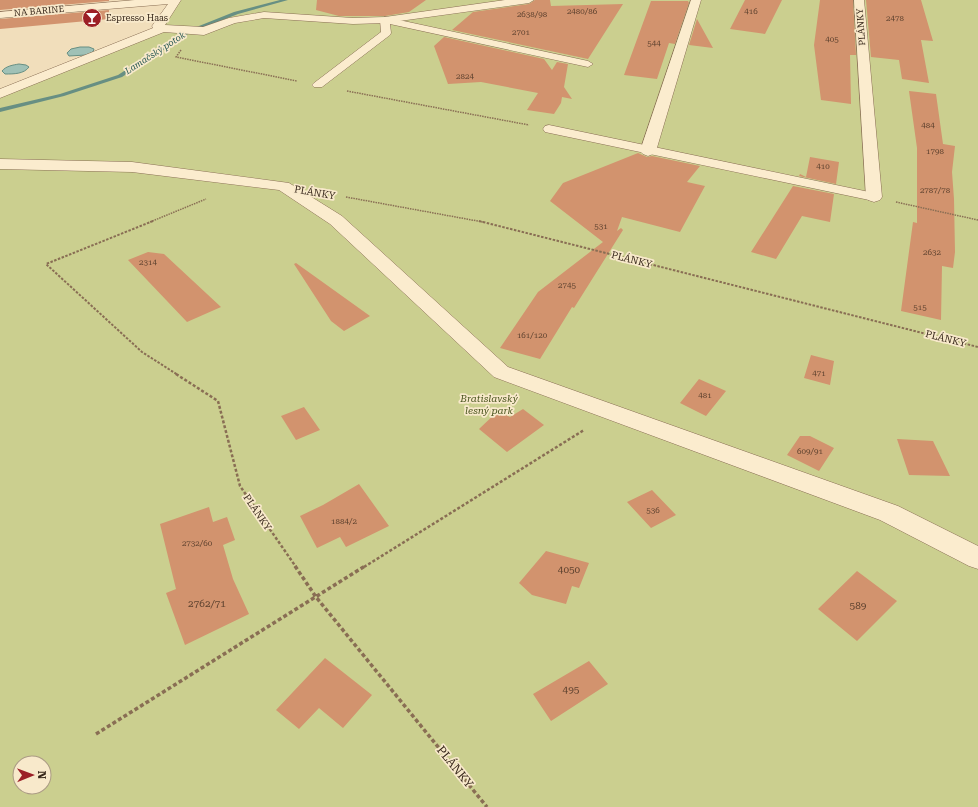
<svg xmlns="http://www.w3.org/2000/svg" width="978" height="807" viewBox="0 0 978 807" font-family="'Roboto Serif',serif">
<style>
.green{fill:#cbcf8f;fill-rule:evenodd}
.water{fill:#a0c1b6;stroke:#678f83}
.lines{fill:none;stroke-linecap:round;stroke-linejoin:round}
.stream{fill:#678f83;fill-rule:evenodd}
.building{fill:#d2936e}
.lane-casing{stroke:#896e54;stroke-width:1}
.street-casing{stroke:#896e54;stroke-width:1}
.path-far3{stroke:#896e54;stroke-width:1.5;stroke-dasharray:1.5 1;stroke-linecap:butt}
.path-far2{stroke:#896e54;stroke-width:2;stroke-dasharray:2.5 1.5;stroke-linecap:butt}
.path-far1{stroke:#896e54;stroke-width:2.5;stroke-dasharray:3 2;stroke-linecap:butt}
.path{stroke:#896e54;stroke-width:3.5;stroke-dasharray:4 2.5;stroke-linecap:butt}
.lane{fill:#fbecce;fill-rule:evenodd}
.street{fill:#fbecce;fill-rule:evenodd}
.labels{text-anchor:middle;stroke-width:3.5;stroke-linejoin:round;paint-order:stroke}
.number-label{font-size:8px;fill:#5e422f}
.far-street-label{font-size:9px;fill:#37271a;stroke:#f8e9cb}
.far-poi-label{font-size:9px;fill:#37271a;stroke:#f8e9cb;text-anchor:start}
.far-water-label{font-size:9px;font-style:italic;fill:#285853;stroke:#f8e9cb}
.street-label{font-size:10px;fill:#37271a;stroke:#f8e9cb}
.park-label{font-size:10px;font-style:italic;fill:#4a551f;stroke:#f8e9cb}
.near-number-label{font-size:10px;fill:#5e422f}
.near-street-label{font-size:12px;fill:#37271a;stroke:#f8e9cb}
</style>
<rect width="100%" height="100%" fill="#f1debb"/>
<!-- green -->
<path class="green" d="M176,0H978V807H0V94L162,28ZM20,763H44V787H20Z"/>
<!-- water -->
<path class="water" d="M80,47H89L94,49L93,52L86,55L69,56L67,53L71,49Z
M19,64L26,65L29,67C24,74 14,74 5,74L2,71C6,66 13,65 19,64Z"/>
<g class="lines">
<!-- stream -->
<path class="stream" d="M280,0H288L238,14L188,34L122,77L64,96L0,112V108L60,94L118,75L184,32L234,12Z"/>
</g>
<!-- building -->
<path class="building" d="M0,0H109V1L0,10Z
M317,0H426L409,12L385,16H339L316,10Z
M535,0H550L551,6L623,4L588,59L452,30L473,12L529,4Z
M745,0H782L765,34L730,29Z
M820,0H853L856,55H850L851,104L821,100L814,45Z
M866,0H921L933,41L921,40L929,83L902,79L899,60L871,57Z
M651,1H688L689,3L675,44L669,43L657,79L624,75Z
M109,10V19L0,29V19Z
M697,19L713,48L689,45Z
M444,37L544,59L552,70L557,62L568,64L564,87L572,99L562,97L561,103L554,114L527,110L538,93L481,82L448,84L434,46Z
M909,91L936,94L943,144L955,146L952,172L954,199L955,252L953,268L942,266L941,320L901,311L913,222L917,223V148Z
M638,153L647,157L652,156L700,166L687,182L705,186L680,232L622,217L617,231L621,228L623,230L574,308L572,307L540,359L500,348L538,292L603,242L550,201L563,183Z
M810,157L839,162L836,184L799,176L800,174L806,177Z
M793,186L834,194L830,222L802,216L776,259L751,252Z
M148,252L164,254L221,307L187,322L128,260Z
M296,263L370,316L344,331L331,321L294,264Z
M811,355L834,361L830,385L804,378Z
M699,379L726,391L706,416L680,403Z
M304,407L320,430L296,440L281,416Z
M523,409L544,425L507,452L479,429L498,411L510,417Z
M800,436H810L834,448L819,471L787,455Z
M897,439L933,441L950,476L909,475Z
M359,484L389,526L346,547L340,537L317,548L300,516L323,505Z
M652,490L676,515L651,528L627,502Z
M209,507L213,522L227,517L235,540L223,545L233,579L249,614L185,645L166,593L176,589L160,524Z
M546,551L589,563L579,588L572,586L566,604L532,595L519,583Z
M857,571L897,601L857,641L818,609Z
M325,658L372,695L343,728L319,708L299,729L276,710Z
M589,661L608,684L551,721L533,694Z"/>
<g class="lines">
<!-- lane casing -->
<g class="lane-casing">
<path id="lane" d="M385,17L588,61L593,64L588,67L390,24L391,33L390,35L322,87H314L312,85L314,83L381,32L380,20Z
M549,125L874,193L879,194L881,197L879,200L874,201L545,132L543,129L545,126Z"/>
</g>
<!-- street casing -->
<g class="street-casing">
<path id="street" d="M135,0H181L165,25L203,27L229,18L264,12L353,18L385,17L505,0H534L529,3L385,23L353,24L264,18L235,23L204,35L164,32L0,98V89L153,28L152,26L168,4L0,18V12Z
M691,0H701L656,151L653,154L648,156L643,154L640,151Z
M854,0H864L882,197L880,200L874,202L868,200L866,197Z
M0,159L132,162L289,183L342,216L508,367L898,506L978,546V569L969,566L880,520L494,377L330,224L279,190L132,172L0,169Z"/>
</g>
<!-- path-far3 -->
<path class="path-far3" d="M181,50L176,57L297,81
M347,91L529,125
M346,197L483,222
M896,202L978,220
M150,222L206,199"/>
<!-- path-far2 -->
<path class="path-far2" d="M153,221L46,264L142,352L178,375
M479,221L978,347"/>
<!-- path-far1 -->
<path class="path-far1" d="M176,374L218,401L240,486L296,567
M364,567L584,430"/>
<!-- path -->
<path class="path" d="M295,566L316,597L487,807
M96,734L365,566"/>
<!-- lane -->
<use href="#lane" class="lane"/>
<!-- street -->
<use href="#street" class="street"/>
</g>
<!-- icons -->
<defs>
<g id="bar-disc" transform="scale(1)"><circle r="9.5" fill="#9c1f26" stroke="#f8e9cb"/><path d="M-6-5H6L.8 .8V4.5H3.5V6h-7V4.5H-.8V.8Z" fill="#fff"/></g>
</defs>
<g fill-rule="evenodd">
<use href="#bar-disc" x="92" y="18"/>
</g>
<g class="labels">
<!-- number labels -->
<g class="number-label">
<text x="582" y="14">2480/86</text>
<text x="751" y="14">416</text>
<text x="532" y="17">2638/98</text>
<text x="895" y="21">2478</text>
<text x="521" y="35">2701</text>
<text x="832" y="42">405</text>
<text x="654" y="46">544</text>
<text x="465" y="79">2824</text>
<text x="928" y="128">484</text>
<text x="935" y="154">1798</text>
<text x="823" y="169">410</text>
<text x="935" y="193">2787/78</text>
<text x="601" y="229">531</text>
<text x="932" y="255">2632</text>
<text x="148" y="265">2314</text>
<text x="567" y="288">2745</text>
<text x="920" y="310">515</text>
<text x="532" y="338">161/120</text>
<text x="819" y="376">471</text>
<text x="705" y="398">481</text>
<text x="810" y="454">609/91</text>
<text x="653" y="513">536</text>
<text x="344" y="524">1884/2</text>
<text x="197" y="546">2732/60</text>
</g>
<!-- far-street labels -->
<g class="far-street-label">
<text transform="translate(39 11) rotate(-5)" y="3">NA BARINE</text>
<text transform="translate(861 27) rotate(-94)" y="3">PLÁNKY</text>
</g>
<!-- far-poi labels -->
<g class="far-poi-label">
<text x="106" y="21">Espresso Haas</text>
</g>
<!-- far-water labels -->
<g class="far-water-label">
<text transform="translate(155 53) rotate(-33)" y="3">Lamačský potok</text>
</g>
<!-- street labels -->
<g class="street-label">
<text transform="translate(315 192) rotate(10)" y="4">PLÁNKY</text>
<text transform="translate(632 259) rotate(14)" y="4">PLÁNKY</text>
<text transform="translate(946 338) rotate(14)" y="4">PLÁNKY</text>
<text transform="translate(258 512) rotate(56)" y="4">PLÁNKY</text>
</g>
<!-- park labels -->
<g class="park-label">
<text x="489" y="402">Bratislavský<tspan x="489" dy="12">lesný park</tspan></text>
</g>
<!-- near-number labels -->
<g class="near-number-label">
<text x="569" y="573">4050</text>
<text x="207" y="607">2762/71</text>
<text x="858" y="609">589</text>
<text x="571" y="693">495</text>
</g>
<!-- near-street labels -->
<g class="near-street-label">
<text transform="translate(455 767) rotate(51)" y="4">PLÁNKY</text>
</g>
</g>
<!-- north arrow -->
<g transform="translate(32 775) rotate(89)"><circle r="19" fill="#f8e9cb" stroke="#ab9b84"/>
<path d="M0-3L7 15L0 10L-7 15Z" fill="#9c1f26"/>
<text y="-6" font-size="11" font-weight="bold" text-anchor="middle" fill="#37271a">N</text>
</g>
</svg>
